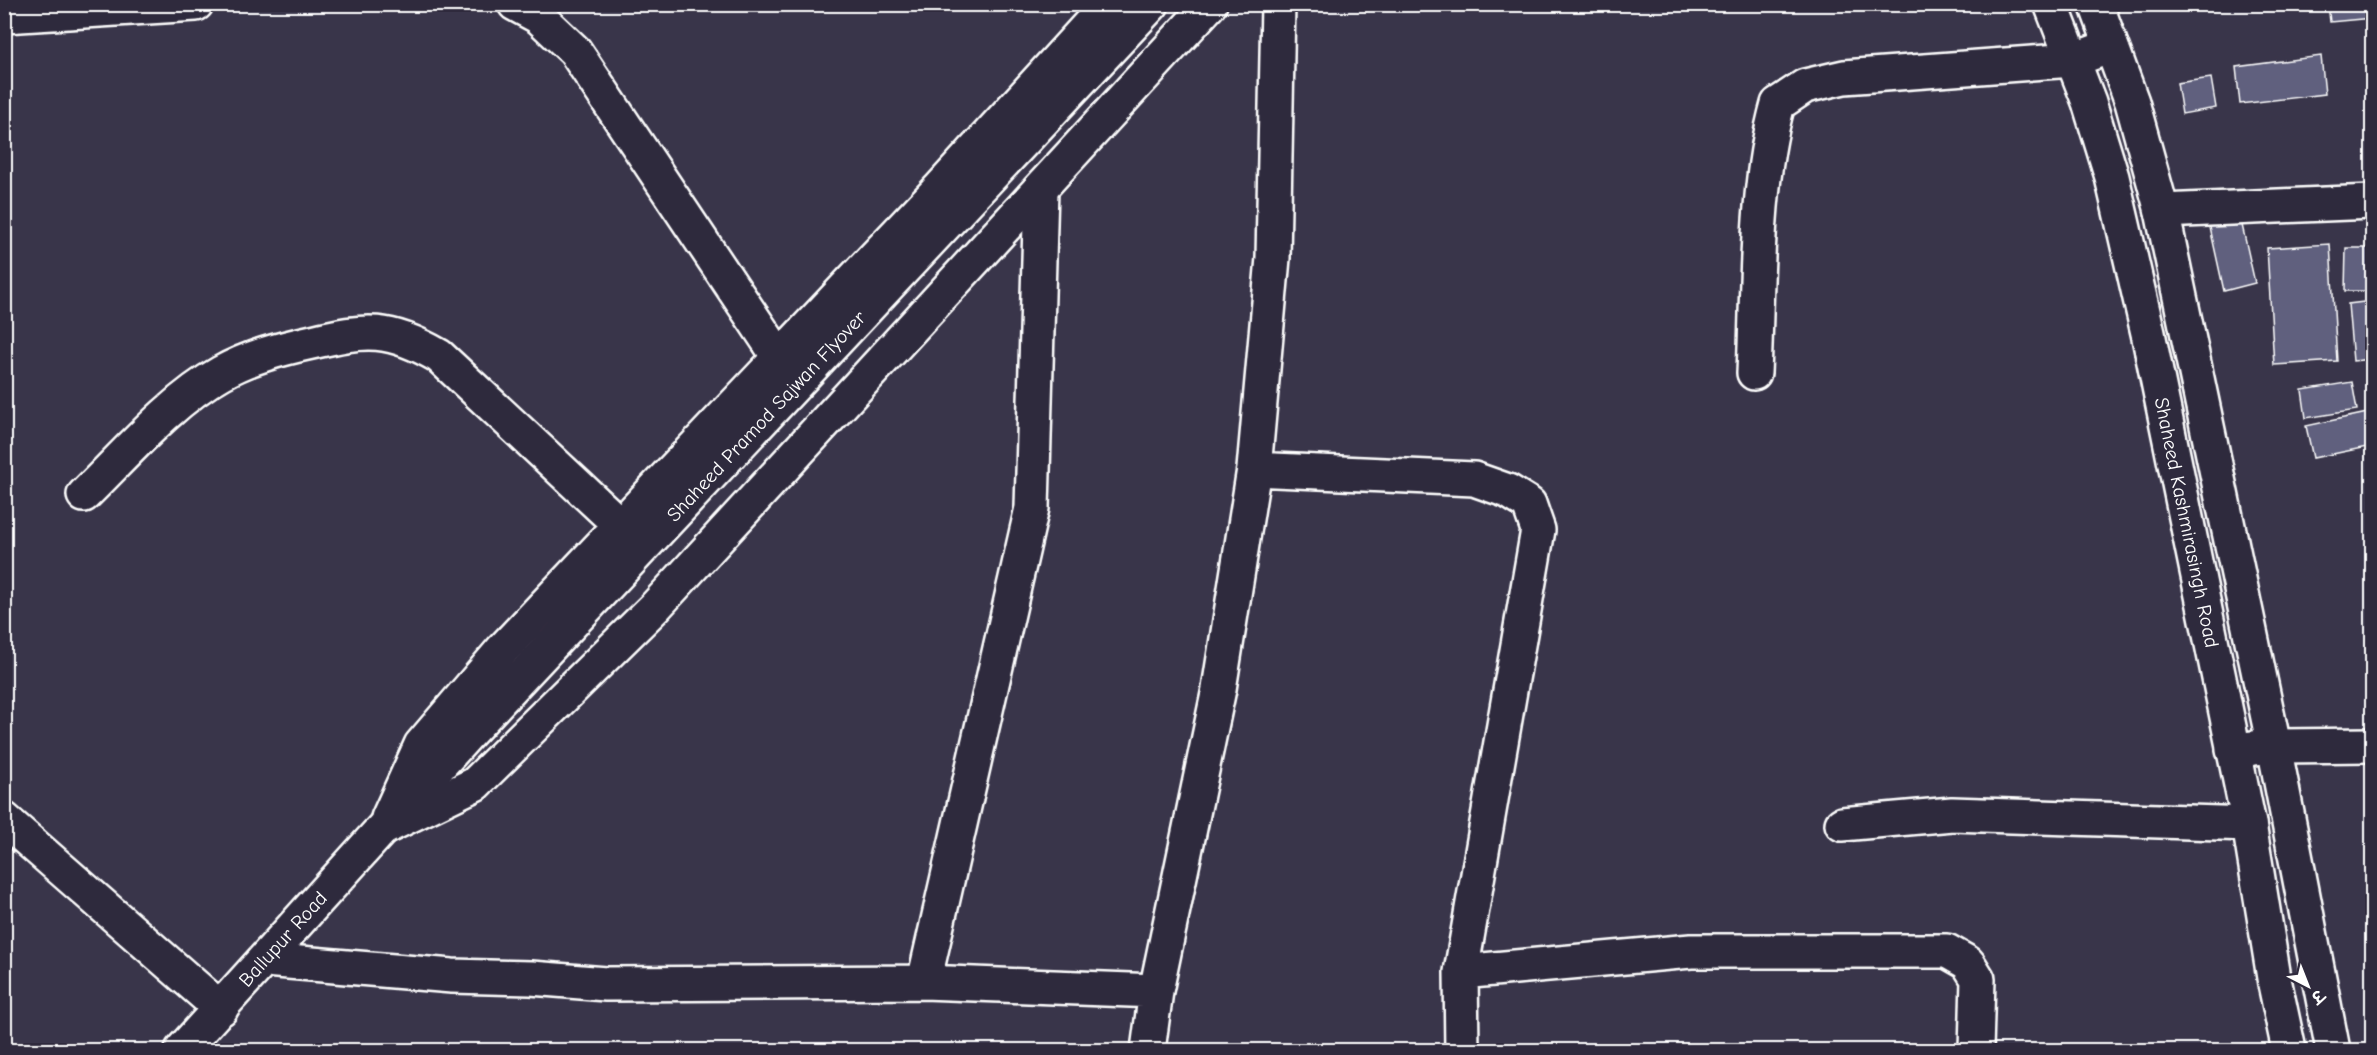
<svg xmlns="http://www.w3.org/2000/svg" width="2377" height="1055" viewBox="0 0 2377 1055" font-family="'Comic Neue','Playpen Sans Deva',sans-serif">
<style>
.building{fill:#60617e;stroke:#fff;stroke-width:1.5}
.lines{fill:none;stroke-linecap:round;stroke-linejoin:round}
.minor-casing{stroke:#fff;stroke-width:38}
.tertiary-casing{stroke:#fff;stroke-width:38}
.secondary-casing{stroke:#fff;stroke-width:38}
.minor{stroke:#2f2a3d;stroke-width:33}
.tertiary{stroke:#2f2a3d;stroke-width:33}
.secondary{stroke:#2f2a3d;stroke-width:33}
.labels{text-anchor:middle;stroke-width:4.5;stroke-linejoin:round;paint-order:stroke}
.street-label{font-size:20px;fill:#fff;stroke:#2f2a3d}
</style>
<rect width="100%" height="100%" fill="#39354a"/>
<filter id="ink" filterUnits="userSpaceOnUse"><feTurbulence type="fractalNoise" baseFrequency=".0167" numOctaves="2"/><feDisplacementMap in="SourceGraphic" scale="12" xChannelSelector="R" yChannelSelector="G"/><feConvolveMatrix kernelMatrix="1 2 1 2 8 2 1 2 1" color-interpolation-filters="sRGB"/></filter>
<g filter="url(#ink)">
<!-- building -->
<path class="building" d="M2328,4H2372V18L2330,22Z
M2321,56L2325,94L2240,104L2236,67Z
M2211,78L2216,108L2182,114L2177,83Z
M2240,216L2255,283L2224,291L2209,223Z
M2330,244L2337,361L2274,365L2267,248Z
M2346,248H2371L2370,291H2345Z
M2372,301V359L2353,361L2348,304Z
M2352,382L2357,410L2306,418L2302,390Z
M2372,412V446L2313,458L2306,426Z"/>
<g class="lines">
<!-- minor casing -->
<g class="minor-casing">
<path id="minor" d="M515,4L539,17L575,51L779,357
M4,16L196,4
M2162,211L2372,202
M1754,373C1758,286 1755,187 1778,104L1805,86L1844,77L2073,60L2111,46
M1254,469L1474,479L1508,491L1529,504L1538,530L1461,972L1462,1050
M84,495C125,455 171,401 221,373C249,357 280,349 312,342C366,329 389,327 439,356L620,525
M2233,750L2274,746L2372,745
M4,819L221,1009
M1842,824L1952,814L2249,824
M265,960L452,976L531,978L606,984L924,982L1156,991
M1461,972L1691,951H1947L1968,963L1978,979L1976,1050
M924,982L1032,508L1041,189
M1148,1050L1156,991L1219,689L1254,469L1273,258L1278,4"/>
</g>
<!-- tertiary casing -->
<g class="tertiary-casing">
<g id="tertiary">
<path id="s1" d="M2051,4L2089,102L2112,177L2148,333L2249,824L2275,984L2289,1050"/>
<path d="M2096,4L2132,102L2162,211L2274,746L2333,1050"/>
<path d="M388,818L421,745L503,649L940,188L1108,4"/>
<path d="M384,828L475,784L655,607L1210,4"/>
</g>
</g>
<!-- secondary casing -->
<g class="secondary-casing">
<g id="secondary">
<path id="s2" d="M182,1050L467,735L1152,4"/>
</g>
</g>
<!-- minor -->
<use href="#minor" class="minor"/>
<!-- tertiary -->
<use href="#tertiary" class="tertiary"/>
<!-- secondary -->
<use href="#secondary" class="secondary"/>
</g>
</g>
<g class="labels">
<!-- street labels -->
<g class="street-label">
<text dy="7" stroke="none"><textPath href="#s2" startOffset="862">Shaheed Pramod Sajwan Flyover</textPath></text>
<text dy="7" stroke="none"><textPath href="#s1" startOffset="537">Shaheed Kashmirasingh Road</textPath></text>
<text dy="7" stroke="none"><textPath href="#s2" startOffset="150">Ballupur Road</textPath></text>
</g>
</g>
<!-- margin -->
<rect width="2377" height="1055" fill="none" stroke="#2f2a3d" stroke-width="24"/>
<rect x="12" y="12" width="2353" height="1031" fill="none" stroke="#fff" stroke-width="2" filter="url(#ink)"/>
<!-- north arrow -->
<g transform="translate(2308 986) rotate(138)" stroke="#2f2a3d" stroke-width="4.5" paint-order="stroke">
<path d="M0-4.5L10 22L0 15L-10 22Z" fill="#ffffff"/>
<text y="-9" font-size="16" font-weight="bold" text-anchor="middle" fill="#ffffff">उ</text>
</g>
</svg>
